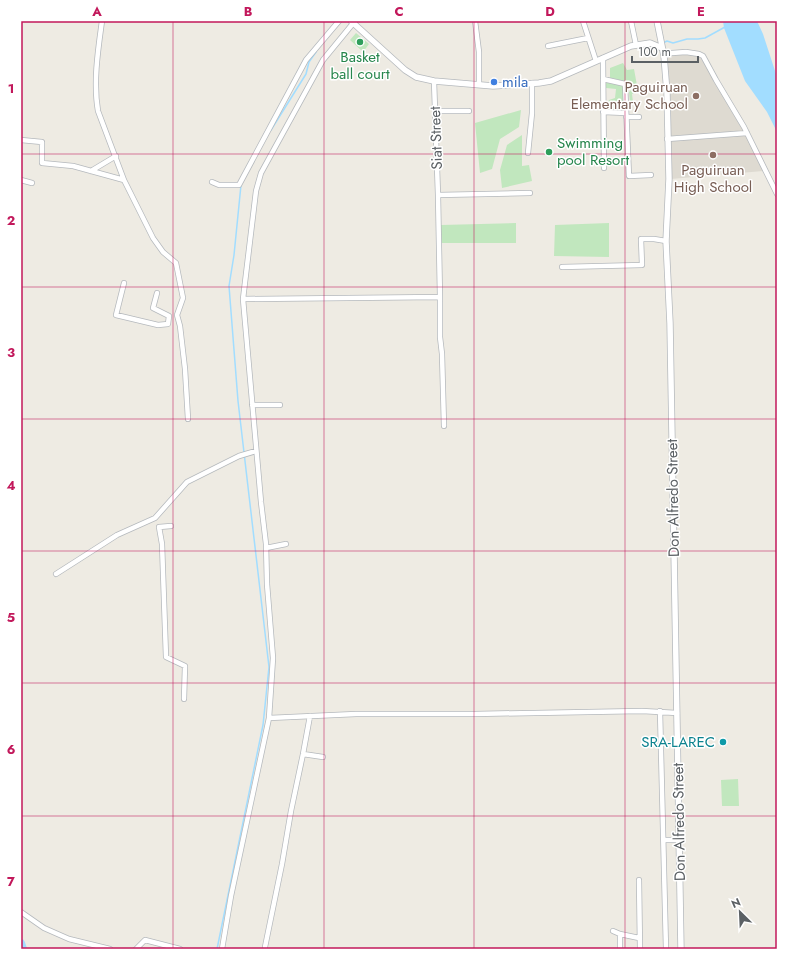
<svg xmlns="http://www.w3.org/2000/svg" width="798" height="970" viewBox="0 0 798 970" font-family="Jost,sans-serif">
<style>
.education{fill:#dedad1}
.green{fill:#c1e7be}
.water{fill:#a2ddff}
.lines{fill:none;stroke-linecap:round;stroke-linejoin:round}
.stream{stroke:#a2ddff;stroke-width:1.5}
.river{stroke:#a2ddff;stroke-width:8}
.minor-casing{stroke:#b5b9bd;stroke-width:6}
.tertiary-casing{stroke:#b5b9bd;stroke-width:7}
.minor{stroke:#fff;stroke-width:4.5}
.tertiary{stroke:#fff;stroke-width:5.5}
.grid{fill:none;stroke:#c2185b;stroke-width:1;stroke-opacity:0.55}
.leisure-dot{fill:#2e9e5b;stroke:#fff;stroke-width:1.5}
.shop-dot{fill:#3f7fe0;stroke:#fff;stroke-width:1.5}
.education-dot{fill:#8d6e63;stroke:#fff;stroke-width:1.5}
.culture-dot{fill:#0f9aa8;stroke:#fff;stroke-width:1.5}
.labels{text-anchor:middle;stroke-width:3;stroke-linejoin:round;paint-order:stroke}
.leisure-label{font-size:15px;fill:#27864d;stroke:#fff}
.shop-label{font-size:15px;fill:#366cbe;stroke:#fff;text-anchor:start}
.education-label{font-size:15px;fill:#785e54;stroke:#fff;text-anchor:end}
.street-label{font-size:15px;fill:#5b6064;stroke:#fff}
.culture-label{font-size:15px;fill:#0d838f;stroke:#fff;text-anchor:end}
.neatline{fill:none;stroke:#c2185b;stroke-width:1.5}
.grid-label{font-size:13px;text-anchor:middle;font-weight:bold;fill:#c2185b}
</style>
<rect width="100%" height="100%" fill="#eeebe3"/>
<!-- education -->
<path class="education" d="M690,54L699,57L704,61L744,132L669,136L667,56Z
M746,135L763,171L671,179V139Z"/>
<!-- green -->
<path class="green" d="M356,33L369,44L363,52L350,40Z
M623,63L627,70L634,69L638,91L632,94L633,102H630L629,92L633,88L632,83C625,84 617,78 610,78V68Z
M606,81L624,86V111H606L609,100L615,98L616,89L606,88Z
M521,110L519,127L500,139L492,169L480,173L475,123Z
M522,135V166L529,165L532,181L502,188L500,170L507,145Z
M516,223V243H441V225Z
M609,223V257L554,256L555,225Z
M738,779L739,806H722L721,780Z"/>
<!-- water -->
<path class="water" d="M723,21H757L763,34L777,77V132L767,112L745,81L724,28Z"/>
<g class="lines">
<!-- stream -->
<path class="stream" d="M663,43L667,41L673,43L687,39H698L705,38L725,27
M271,130L306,74L309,62L316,52
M217,949L263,725L269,667L238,401L229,286L234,255L241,185"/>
<!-- river -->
<path class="river" d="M21,943L23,949"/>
<!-- minor casing -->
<g class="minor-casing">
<path id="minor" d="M102,21C98,50 93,82 98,111L124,180L153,238L163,252L176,263L183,298L177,315L180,326L185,369L188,419
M475,21L479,52V84
M583,21L596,61
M631,21L636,45
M548,46L588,38
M664,56L672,53L686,52L699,54L703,56L716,80L744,127L777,194
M603,58L604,168
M603,79L625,84L629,176L651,175
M434,81L438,195L440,297V337L442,354L444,426
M436,111H469
M603,112L626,113
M626,117H639
M667,139L747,133
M21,140L42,142V163L73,166L124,180
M528,153L532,113V83
M91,171L116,156
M21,180L32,183
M212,182L219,185H239L306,60L339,21
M438,195L530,193
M562,267L642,265L641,239H654L666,241
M124,283L116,315L158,325L168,324L169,316L153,308L157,293
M243,299L440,297
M252,405H280
M171,526L159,527L162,544L166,657L185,666L184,699
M266,548L286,544
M56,574L117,535L155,518L187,482L239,456L256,451
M660,711L666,949
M269,718L356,714H475L642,711L677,713
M303,754L323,757
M664,840H679
M639,880L640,949
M21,912L44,928L69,939L110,949
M613,931L620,934L639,938
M265,947L282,864L291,811L303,754L310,716
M136,949L145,940L180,949
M222,949L231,896L269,718L273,658L267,584L266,544L261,502L243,299L256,191L261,173L323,60L355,21
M620,949V934"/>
</g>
<!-- tertiary casing -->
<g class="tertiary-casing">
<path id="tertiary" d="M351,21L405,70L416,77L434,81L493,86L539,83L551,81L631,46L650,43L662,48
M657,21L664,56L667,93L669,179L666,241L670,323L681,949"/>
</g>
<!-- minor -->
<use href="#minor" class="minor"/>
<!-- tertiary -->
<use href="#tertiary" class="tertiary"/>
</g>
<!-- grid -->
<path class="grid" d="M173,21V949M324,21V949M474,21V949M625,21V949M21,154H777M21,287H777M21,419H777M21,551H777M21,683H777M21,816H777"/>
<!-- markers -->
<g class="leisure-dot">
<circle cx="360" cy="42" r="4"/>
<circle cx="549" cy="152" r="4"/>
</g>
<circle class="shop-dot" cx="494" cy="82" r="4"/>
<g class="education-dot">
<circle cx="696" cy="96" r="4"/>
<circle cx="713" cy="155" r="4"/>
</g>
<circle class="culture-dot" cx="723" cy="742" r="4"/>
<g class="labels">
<!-- leisure labels -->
<g class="leisure-label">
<text x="360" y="62">Basket<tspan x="360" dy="17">ball court</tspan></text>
<text x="557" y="148" text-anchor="start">Swimming<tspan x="557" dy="17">pool Resort</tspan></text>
</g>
<!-- shop labels -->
<g class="shop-label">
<text x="502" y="87">mila</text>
</g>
<!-- education labels -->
<g class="education-label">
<text x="688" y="92">Paguiruan<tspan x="688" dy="17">Elementary School</tspan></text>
<text x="713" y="175" text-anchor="middle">Paguiruan<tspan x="713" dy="17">High School</tspan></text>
</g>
<!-- street labels -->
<g class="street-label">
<text transform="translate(436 138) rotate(-92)" y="5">Siat Street</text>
<text transform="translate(673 498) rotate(-91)" y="5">Don Alfredo Street</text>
<text transform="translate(679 822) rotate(-91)" y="5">Don Alfredo Street</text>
</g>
<!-- culture labels -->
<g class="culture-label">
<text x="715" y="747">SRA-LAREC</text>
</g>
</g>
<!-- border -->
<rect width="798" height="970" fill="none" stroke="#ffffff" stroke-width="44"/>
<!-- north arrow -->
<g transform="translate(740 912) rotate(336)" stroke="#ffffff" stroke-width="3" paint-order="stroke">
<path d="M0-3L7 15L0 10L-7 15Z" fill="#5b6064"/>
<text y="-6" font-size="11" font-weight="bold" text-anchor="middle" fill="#5b6064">N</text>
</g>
<!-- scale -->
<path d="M632 56v6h66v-6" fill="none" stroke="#5b6064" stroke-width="2"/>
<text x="638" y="56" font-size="12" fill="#5b6064" stroke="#ffffff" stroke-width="3" paint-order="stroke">100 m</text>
<rect x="22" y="22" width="754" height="926" class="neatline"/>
<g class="grid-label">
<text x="97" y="16">A</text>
<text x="248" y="16">B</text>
<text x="399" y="16">C</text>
<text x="550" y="16">D</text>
<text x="701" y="16">E</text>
<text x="11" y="93">1</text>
<text x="11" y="225">2</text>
<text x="11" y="357">3</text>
<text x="11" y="490">4</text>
<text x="11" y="622">5</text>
<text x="11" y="754">6</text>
<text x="11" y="886">7</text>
</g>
</svg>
